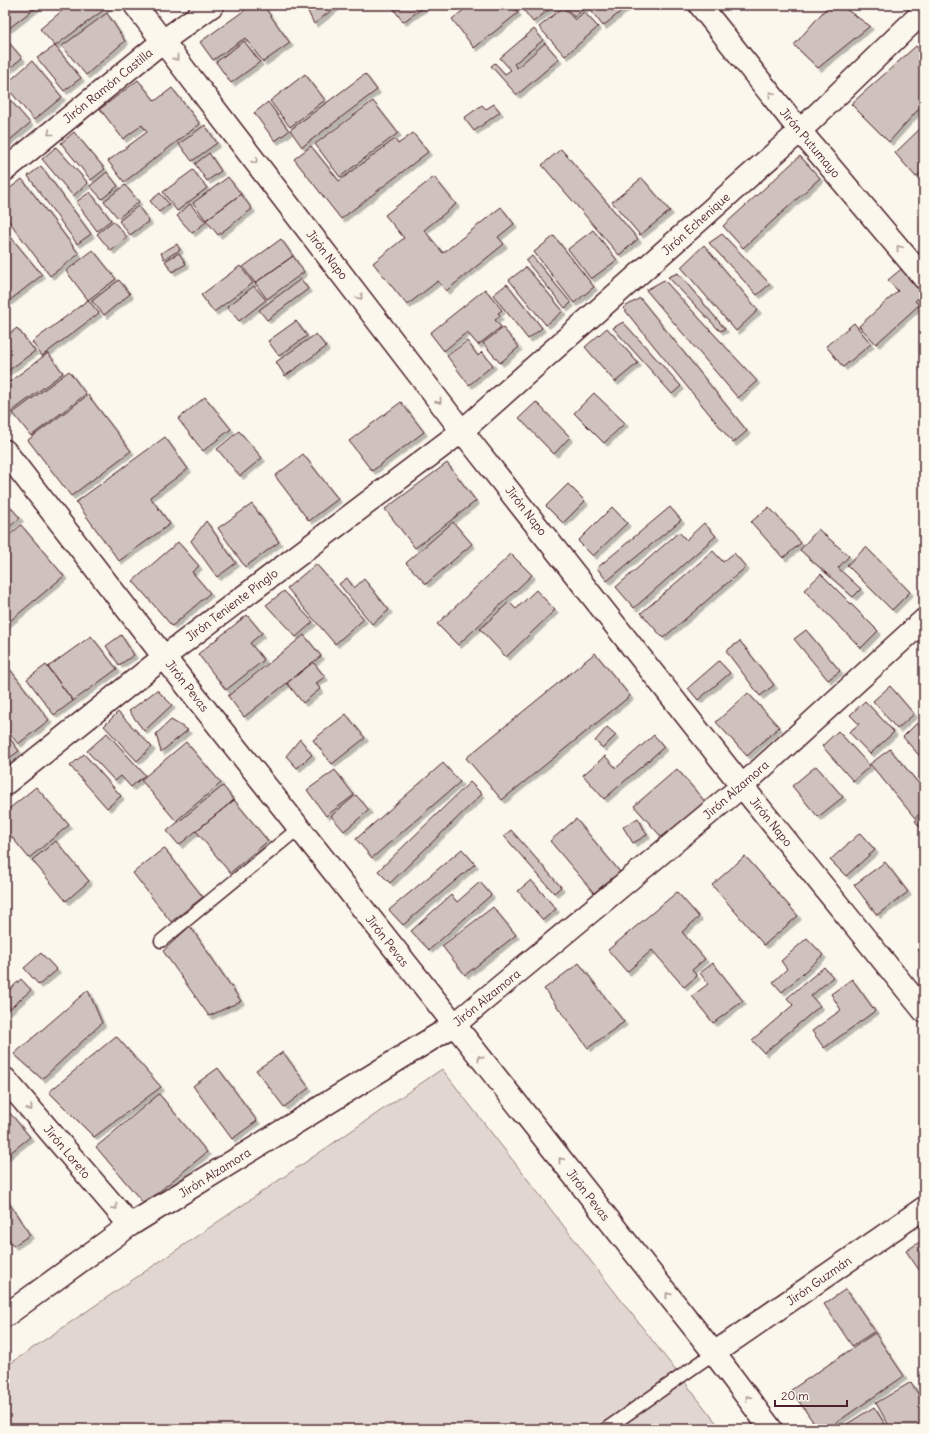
<svg xmlns="http://www.w3.org/2000/svg" width="929" height="1434" viewBox="0 0 929 1434" font-family="Delius,sans-serif">
<style>
.green{fill:#e2d7d0;stroke:#967b7e}
.building{fill:#cfc2bc;stroke:#4a1f2b;filter:url(#shadow)}
.lines{fill:none;stroke-linecap:round;stroke-linejoin:round}
.lane-casing{stroke:#4a1f2b;stroke-width:15}
.street-casing{stroke:#4a1f2b;stroke-width:25}
.secondary-casing{stroke:#4a1f2b;stroke-width:25}
.lane{stroke:#fbf7ec;stroke-width:12}
.street{stroke:#fbf7ec;stroke-width:22}
.secondary{stroke:#fbf7ec;stroke-width:22}
.oneway{stroke:#ab9695}
.labels{text-anchor:middle;stroke-width:4;stroke-linejoin:round;paint-order:stroke}
.street-label{font-size:12px;fill:#4a1f2b;stroke:#fbf7ec}
</style>
<defs>
<filter id="shadow"><feDropShadow dx="3.5" dy="3.5" stdDeviation="0" flood-color="#0004"/></filter>
</defs>
<rect width="100%" height="100%" fill="#fbf7ec"/>
<filter id="ink" filterUnits="userSpaceOnUse"><feTurbulence type="fractalNoise" baseFrequency=".025" numOctaves="2"/><feDisplacementMap in="SourceGraphic" scale="8" xChannelSelector="R" yChannelSelector="G"/><feConvolveMatrix kernelMatrix="1 2 1 2 8 2 1 2 1" color-interpolation-filters="sRGB"/></filter>
<g filter="url(#ink)">
<!-- green -->
<path class="green" d="M442,1069L721,1429H5V1367Z"/>
<!-- building -->
<path class="building" d="M5,5H39L8,29L5,24Z
M69,5L109,6L55,46L40,29Z
M252,5H263L290,43L263,62L245,38L213,60L200,42Z
M305,5H338L314,24Z
M391,5H427L403,22Z
M470,5H512L518,13L474,48L452,19Z
M527,5H555L533,22L522,8Z
M564,5H589L574,17Z
M590,5H629L603,26L588,7Z
M829,5H840L870,26L818,68L794,45Z
M563,7L575,20L584,12L598,27L565,56L539,27Z
M107,13L125,41L86,75L62,46Z
M534,29L543,40L514,64L517,68L545,43L559,59L517,95L491,66L495,63L505,74L511,70L500,58Z
M5,38L22,58L5,72Z
M244,41L260,62L231,83L216,62Z
M55,46L81,78L64,91L37,58Z
M916,46L924,54V103L889,142L851,104Z
M32,61L62,97L34,120L5,85Z
M305,74L325,100L290,127L270,101Z
M365,74L377,90L302,147L290,130Z
M138,80L155,101L172,88L200,124L124,182L108,161L147,132L142,125L123,139L100,109Z
M5,94L30,123L5,144Z
M373,101L398,133L340,177L315,144Z
M268,102L289,131L275,141L254,113Z
M494,104L500,112L474,131L464,118L482,105L486,109Z
M205,125L217,143L192,161L179,144Z
M924,125V170L916,177L895,153Z
M74,132L105,169L91,180L61,143Z
M413,133L428,152L341,219L294,159L311,146L339,181L395,139L398,144Z
M56,147L88,183L73,196L42,159Z
M561,149L638,239L619,255L542,165Z
M209,153L221,171L207,181L195,164Z
M800,156L820,178L743,248L723,226Z
M41,166L91,234L77,244L28,176Z
M193,170L207,188L177,211L163,192Z
M107,172L118,186L102,199L90,186Z
M228,177L241,194L206,220L193,203Z
M434,177L456,204L424,230L443,253L501,207L514,224L498,237L504,244L446,291L438,281L407,305L373,263L404,238L385,215Z
M642,178L670,211L640,235L612,202Z
M22,179L79,254L50,276L5,216V192Z
M125,185L139,202L118,218L104,201Z
M90,192L111,220L97,231L76,202Z
M160,193L169,204L159,212L150,201Z
M241,194L252,209L218,235L206,220Z
M190,204L206,222L192,233L177,216Z
M138,206L149,221L130,235L119,221Z
M113,221L127,237L111,251L97,234Z
M5,230L42,275L5,304Z
M593,230L617,260L591,279L568,249Z
M722,234L770,284L757,295L709,243Z
M554,236L594,287L574,303L534,252Z
M281,239L293,256L255,283L243,267Z
M177,244L180,250L164,259L161,253Z
M704,245L758,310L736,331L681,267Z
M93,250L116,279L88,300L66,271Z
M179,253L186,264L172,272L165,261Z
M293,256L304,272L267,299L255,283Z
M532,256L571,303L565,308L526,261Z
M906,265L924,286V293L915,301L919,305L876,344L859,326L898,291L888,280Z
M240,266L253,283L214,312L201,295Z
M526,267L563,311L546,325L509,280Z
M678,273L725,329L720,331L668,277Z
M301,279L308,289L267,320L259,310Z
M119,280L130,294L104,315L92,301Z
M664,280L757,381L738,398L646,290Z
M507,284L542,328L528,339L493,295Z
M254,286L266,300L239,321L227,307Z
M485,289L502,310L498,313L500,316L495,320L501,327L478,345L467,332L444,351L430,333Z
M640,298L747,431L733,443L623,308Z
M88,300L99,313L42,356L32,342Z
M296,321L307,336L279,356L268,341Z
M623,322L681,386L672,394L613,328Z
M854,323L871,344L843,367L826,346Z
M17,328L35,351L5,373V337Z
M503,328L519,347L500,363L483,343Z
M607,328L638,363L615,382L585,347Z
M316,334L326,347L285,376L276,362Z
M467,341L478,356L482,352L493,365L469,385L447,356Z
M48,353L63,373L7,415L5,413V385Z
M69,371L86,394L31,436L13,413Z
M594,393L625,423L604,443L574,413Z
M88,395L131,451L71,496L28,440Z
M205,397L231,429L203,451L178,419Z
M401,402L424,432L372,471L349,441Z
M536,402L570,437L554,454L519,418Z
M239,431L262,458L240,476L217,449Z
M165,437L188,469L150,497L170,524L119,561L76,502Z
M303,454L338,499L309,521L275,476Z
M447,463L476,501L415,548L385,509Z
M568,484L585,501L563,523L546,506Z
M5,501L20,518L5,530Z
M252,504L279,542L245,567L218,528Z
M612,507L627,523L593,556L578,541Z
M670,507L681,520L607,581L597,568Z
M769,507L801,543L783,558L751,522Z
M206,521L236,563L217,577L191,541Z
M453,522L472,544L426,584L406,563Z
M704,523L716,536L634,608L616,587L679,532L686,540Z
M21,525L64,576L5,625V539Z
M818,529L849,556L838,568L861,589L853,597L800,550Z
M178,542L199,566L192,572L210,593L172,626L133,581Z
M866,547L910,592L892,610L847,565Z
M713,551L723,562L734,553L746,567L663,638L641,613Z
M511,554L532,575L458,645L437,624Z
M316,564L364,619L335,644L287,588Z
M821,574L878,631L861,648L804,590Z
M347,578L354,588L364,579L389,610L372,624L339,584Z
M536,590L555,610L506,657L480,629L509,602L516,609Z
M284,591L313,622L296,637L266,605Z
M247,615L262,633L250,643L264,660L226,690L198,654Z
M806,630L840,671L828,680L794,639Z
M121,635L134,655L119,665L106,646Z
M304,635L321,656L244,717L228,696Z
M91,636L117,669L73,701L48,667Z
M740,641L774,685L760,696L726,651Z
M595,653L630,696L502,800L466,758Z
M719,661L730,673L698,700L688,688Z
M313,662L325,677L316,683L320,689L303,703L287,683Z
M5,663L49,720L18,744L5,727Z
M46,665L73,701L54,715L27,679Z
M890,686L914,714L897,729L873,701Z
M157,690L172,705L144,731L129,711Z
M748,693L779,727L747,756L716,722Z
M865,701L894,732L870,754L849,732L859,724L850,715Z
M118,712L152,747L137,761L104,726Z
M346,714L365,738L332,764L313,740Z
M171,720L188,730L161,752L156,734Z
M917,723L924,731V761L903,737Z
M607,727L616,735L603,748L595,741Z
M838,731L870,766L853,781L822,746Z
M5,732L19,751L5,761Z
M107,733L145,775L131,787L121,776L115,781L87,751Z
M654,735L664,747L604,799L583,775L605,756L616,768Z
M300,739L312,755L297,768L286,756Z
M186,742L221,783L176,821L141,780Z
M890,749L924,790V810L915,818L870,764Z
M84,754L121,796L107,808L70,766Z
M443,763L460,782L372,858L356,839Z
M816,766L843,797L818,817L792,786Z
M677,769L707,804L665,841L634,806Z
M335,770L354,795L326,816L307,790Z
M470,782L482,794L390,883L378,871Z
M223,786L234,800L179,845L167,831Z
M36,787L69,825L29,858L5,829V812Z
M356,795L369,810L344,831L331,816Z
M234,800L268,841L230,873L196,831Z
M924,814V832L915,821Z
M638,818L647,835L633,843L623,827Z
M576,819L620,872L594,893L550,841Z
M511,830L561,887L554,893L504,836Z
M860,833L875,850L846,876L830,860Z
M56,841L89,881L66,901L32,860Z
M164,848L203,897L171,922L133,873Z
M462,849L475,864L403,925L389,910Z
M745,856L798,916L764,945L712,885Z
M885,862L908,892L877,915L854,885Z
M531,880L556,909L543,920L518,891Z
M480,882L491,895L429,950L411,931L451,895L457,902Z
M677,892L699,917L682,932L705,959L692,970L697,976L684,987L652,950L627,972L608,950Z
M493,907L516,935L465,975L442,946Z
M190,926L241,1001L209,1016L163,951Z
M807,938L823,955L782,992L773,982L787,969L781,961Z
M924,944V957L918,949Z
M41,953L57,970L39,985L24,968Z
M579,963L624,1022L588,1048L544,989Z
M713,963L743,1001L713,1023L692,996L708,984L700,973Z
M824,967L833,977L811,996L820,1006L764,1053L752,1040L793,1005L787,998Z
M21,979L31,990L5,1013V994Z
M852,979L875,1011L824,1048L812,1031L841,1010L831,994Z
M88,990L102,1023L42,1079L14,1054Z
M116,1036L161,1087L94,1137L49,1092Z
M283,1052L309,1088L284,1107L256,1070Z
M218,1068L257,1121L232,1139L193,1086Z
M159,1094L207,1152L144,1204L96,1147Z
M10,1113L30,1137L5,1157V1117Z
M5,1197L30,1235L13,1246L5,1233Z
M924,1239V1277L906,1251Z
M846,1289L875,1331L852,1346L824,1304Z
M875,1333L904,1376L827,1429H818L791,1390Z
M911,1382L924,1404V1425L918,1429H891L876,1403Z
M874,1407L888,1429H839Z"/>
<g class="lines">
<!-- lane casing -->
<g class="lane-casing">
<path id="lane" d="M161,941L299,828
M606,1429L714,1353"/>
</g>
<!-- street casing -->
<g class="street-casing">
<path id="street" d="M135,5L462,431L742,786L924,1011
M5,170L163,41L213,5
M5,451L164,657L714,1353L771,1429
M5,784L164,657L462,431L800,131L924,11
M5,1079L130,1225
M714,1353L924,1208"/>
</g>
<!-- secondary casing -->
<g class="secondary-casing">
<path id="secondary" d="M700,5L800,131L924,278
M5,1316L130,1225L454,1025L742,786L924,620"/>
</g>
<!-- lane -->
<use href="#lane" class="lane"/>
<!-- street -->
<use href="#street" class="street"/>
<!-- secondary -->
<use href="#secondary" class="secondary"/>
</g>
<!-- one-way arrows -->
<defs><path id="oneway-chevron" d="M-2-3.5L2.5 0L-2 3.5" fill="none" stroke-width="1.6" stroke-linecap="round" stroke-linejoin="round"/></defs>
<g class="oneway">
<use href="#oneway-chevron" transform="translate(176 58) rotate(52)"/>
<use href="#oneway-chevron" transform="translate(771 94) rotate(-128)"/>
<use href="#oneway-chevron" transform="translate(50 133) rotate(141)"/>
<use href="#oneway-chevron" transform="translate(255 161) rotate(52)"/>
<use href="#oneway-chevron" transform="translate(899 248) rotate(-130)"/>
<use href="#oneway-chevron" transform="translate(360 297) rotate(52)"/>
<use href="#oneway-chevron" transform="translate(439 401) rotate(52)"/>
<use href="#oneway-chevron" transform="translate(480 1058) rotate(-128)"/>
<use href="#oneway-chevron" transform="translate(30 1108) rotate(50)"/>
<use href="#oneway-chevron" transform="translate(561 1160) rotate(-128)"/>
<use href="#oneway-chevron" transform="translate(115 1207) rotate(50)"/>
<use href="#oneway-chevron" transform="translate(668 1295) rotate(-128)"/>
<use href="#oneway-chevron" transform="translate(748 1398) rotate(-127)"/>
</g>
</g>
<g class="labels">
<!-- street labels -->
<g class="street-label">
<text transform="translate(108 86) rotate(-39)" y="4">Jirón Ramón Castilla</text>
<text transform="translate(810 143) rotate(50)" y="4">Jirón Putumayo</text>
<text transform="translate(696 224) rotate(-42)" y="4">Jirón Echenique</text>
<text transform="translate(327 255) rotate(52)" y="4">Jirón Napo</text>
<text transform="translate(526 511) rotate(52)" y="4">Jirón Napo</text>
<text transform="translate(232 605) rotate(-37)" y="4">Jirón Teniente Pinglo</text>
<text transform="translate(187 686) rotate(52)" y="4">Jirón Pevas</text>
<text transform="translate(736 790) rotate(-41)" y="4">Jirón Alzamora</text>
<text transform="translate(771 822) rotate(51)" y="4">Jirón Napo</text>
<text transform="translate(387 941) rotate(52)" y="4">Jirón Pevas</text>
<text transform="translate(487 998) rotate(-39)" y="4">Jirón Alzamora</text>
<text transform="translate(67 1152) rotate(50)" y="4">Jirón Loreto</text>
<text transform="translate(215 1173) rotate(-32)" y="4">Jirón Alzamora</text>
<text transform="translate(588 1195) rotate(52)" y="4">Jirón Pevas</text>
<text transform="translate(819 1281) rotate(-35)" y="4">Jirón Guzmán</text>
</g>
</g>
<!-- margin -->
<rect width="929" height="1434" fill="none" stroke="#fbf7ec" stroke-width="20"/>
<rect x="10" y="10" width="909" height="1414" fill="none" stroke="#4a1f2b" stroke-width="1.5" filter="url(#ink)"/>
<!-- scale -->
<path d="M775 1400v6h72v-6" fill="none" stroke="#4a1f2b" stroke-width="2"/>
<text x="781" y="1400" font-size="12" fill="#4a1f2b" stroke="#fbf7ec" stroke-width="3" paint-order="stroke">20 m</text>
</svg>
